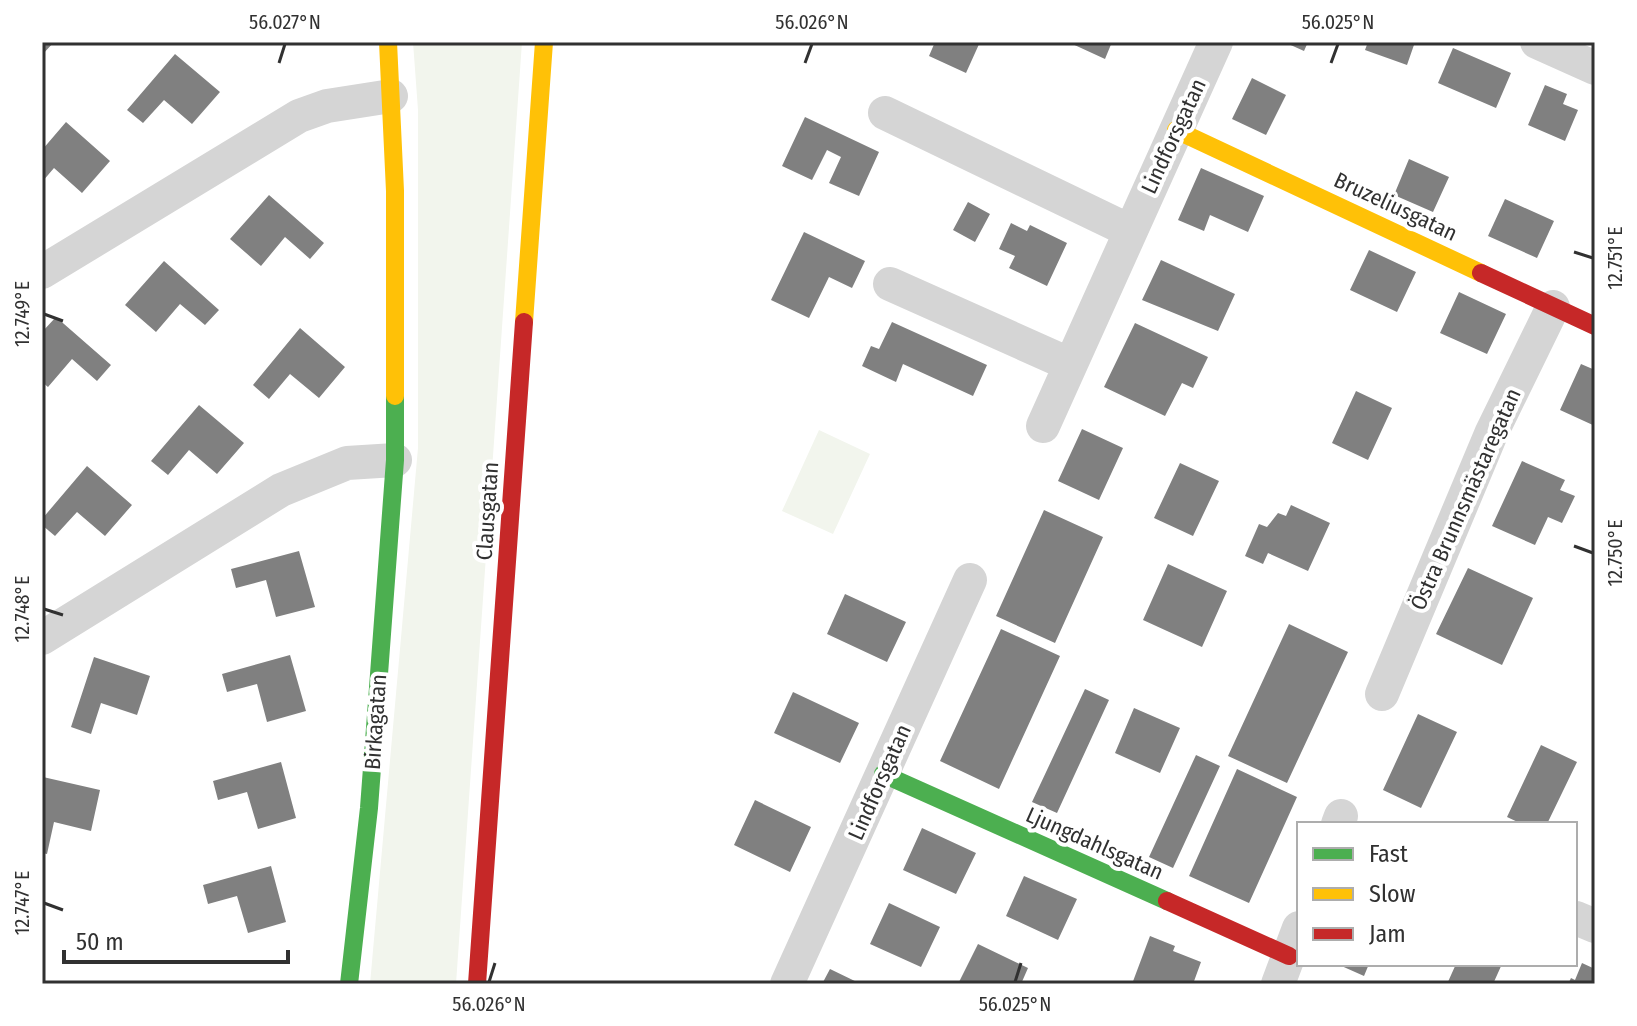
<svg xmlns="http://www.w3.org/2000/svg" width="1637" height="1026" viewBox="0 0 1637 1026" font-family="'Fira Sans Condensed',sans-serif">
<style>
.green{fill:#f2f5ed}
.building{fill:#808080}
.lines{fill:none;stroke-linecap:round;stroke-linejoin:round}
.street{stroke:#d5d5d5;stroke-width:34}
.fast{stroke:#4caf50;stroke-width:18}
.slow{stroke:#ffc107;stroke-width:18}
.jam{stroke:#c62828;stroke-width:18}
.ticks{fill:none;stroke:#313131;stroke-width:3}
.labels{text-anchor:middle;stroke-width:8;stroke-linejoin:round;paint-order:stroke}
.street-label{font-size:22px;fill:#313131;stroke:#fff}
.neatline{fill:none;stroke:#313131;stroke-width:3}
.ticks-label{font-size:20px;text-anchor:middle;fill:#313131}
</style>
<rect width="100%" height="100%" fill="#fff"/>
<!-- green -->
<path class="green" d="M413,42H522L456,984H370L418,448V110Z
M819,430L870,454L833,534L782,511Z"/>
<!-- building -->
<path class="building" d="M42,42H54L42,55Z
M935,42H980L966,73L929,56Z
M1068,42H1112L1105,59Z
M1284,42H1308L1304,51Z
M1368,42H1415L1407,65L1365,50Z
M1453,48L1511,73L1496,108L1438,83Z
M175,54L220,92L192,124L164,100L143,123L127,110Z
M1252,78L1286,95L1266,135L1232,119Z
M1545,85L1567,94L1563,104L1578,110L1565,141L1528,125Z
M805,117L879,152L859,196L829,183L841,157L827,150L812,180L782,166Z
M66,122L110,161L82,193L54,168L42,182V150Z
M1409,159L1449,177L1433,212L1394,195Z
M1201,168L1264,196L1248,232L1210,215L1204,231L1178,220Z
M269,195L324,243L310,259L285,237L261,266L230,239Z
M1505,199L1554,221L1537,258L1488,236Z
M968,202L990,214L975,242L953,230Z
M1011,223L1027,231L1030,225L1067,243L1047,286L1009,268L1015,256L999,249Z
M804,232L865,261L852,288L829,277L809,318L771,300Z
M1369,250L1416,272L1397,312L1350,290Z
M1161,260L1235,294L1218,331L1142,300Z
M164,261L219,310L205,325L180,304L156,332L125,305Z
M1459,292L1506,314L1487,354L1440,333Z
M56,317L111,365L97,381L72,359L48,387L42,382V332Z
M892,322L987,365L973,396L903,364L896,382L862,366L871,346L879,349Z
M1135,323L1208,357L1193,388L1182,383L1165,416L1104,387Z
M300,328L345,367L319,398L290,374L269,399L253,385Z
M1581,364L1595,370V426L1560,410Z
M1356,391L1392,408L1368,460L1332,443Z
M199,405L244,443L217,474L189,450L168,475L151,461Z
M1082,429L1123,448L1099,500L1058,481Z
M1522,461L1565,480L1560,490L1575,496L1562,523L1548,517L1535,545L1492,526Z
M1180,463L1219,481L1193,536L1154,518Z
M87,466L132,505L105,536L77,512L55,536L42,525V519Z
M1291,505L1330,523L1308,571L1268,553L1263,564L1245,556L1259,524L1267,527L1278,513L1286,516Z
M1044,510L1103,537L1055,643L996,616Z
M299,551L315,607L276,617L266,580L236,588L231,569Z
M1168,564L1227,591L1202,647L1143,620Z
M1468,568L1533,598L1502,665L1436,634Z
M845,594L906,622L887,662L827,634Z
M1289,624L1348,652L1287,783L1228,756Z
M1001,629L1060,656L999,789L940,761Z
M290,655L306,711L267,722L257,684L227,692L222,674Z
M94,657L150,676L137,715L101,703L91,734L71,727Z
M1085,689L1109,700L1057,813L1032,802Z
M793,692L859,723L840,763L774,733Z
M1134,708L1180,728L1160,773L1115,753Z
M1418,714L1457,732L1421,808L1383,790Z
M1541,745L1577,762L1547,824H1522L1507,817Z
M1196,755L1220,766L1173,868L1149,857Z
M281,762L296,818L258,829L247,792L218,800L213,781Z
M1237,769L1297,797L1249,903L1189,876Z
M43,777L100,790L91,831L54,822L47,854L42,853Z
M755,800L811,827L790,872L734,845Z
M922,828L976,853L956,894L903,870Z
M271,866L286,922L248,933L237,896L208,904L203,885Z
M1024,876L1077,899L1058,940L1006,916Z
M889,903L940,927L921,967L870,944Z
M1150,936L1175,946L1173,951L1201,962L1193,984H1132Z
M978,944L1028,968L1021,984H958Z
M1582,963L1595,969V984H1568L1571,978L1575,980Z
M1337,964H1369L1364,976Z
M1456,964H1502L1493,984H1447Z
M830,969L861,984H822Z"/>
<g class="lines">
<!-- street -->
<path class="street" d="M1537,42L1595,68
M885,113L1130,231
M42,272L299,116L327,106L391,96
M890,284L1069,364
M1043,426L1216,42
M42,638L281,490L347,463L395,460
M1382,694L1491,434L1553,307
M1338,824L1341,816
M1576,918L1595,926
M787,984L970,580
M1278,984L1299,928"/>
<!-- fast -->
<path class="fast" d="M883,774L1167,901
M349,984L369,808L395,460V396"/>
<!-- slow -->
<path class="slow" d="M388,42L395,191V396
M1176,130L1481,273
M524,322L544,42"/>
<!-- jam -->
<path class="jam" d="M1481,273L1595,326
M1167,901L1289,956
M477,984L524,322"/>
</g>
<!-- ticks -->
<path class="ticks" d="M279,63L285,44M805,63L812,44M1331,63L1338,44M1574,252L1593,258M44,314L63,321M1574,546L1593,553M44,609L63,615M44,903L63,910M489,982L495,963M1015,982L1021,963"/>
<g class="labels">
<!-- street labels -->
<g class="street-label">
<text transform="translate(1173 136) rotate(-65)" y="8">Lindforsgatan</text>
<text transform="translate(1396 206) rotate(25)" y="8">Bruzeliusgatan</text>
<text transform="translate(1465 499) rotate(-66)" y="8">Östra Brunnsmästaregatan</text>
<text transform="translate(487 511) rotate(-86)" y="8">Clausgatan</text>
<text transform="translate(375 722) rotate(-86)" y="8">Birkagatan</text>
<text transform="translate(879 782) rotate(-66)" y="8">Lindforsgatan</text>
<text transform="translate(1095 843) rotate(24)" y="8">Ljungdahlsgatan</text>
</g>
</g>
<!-- border -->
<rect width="1637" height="1026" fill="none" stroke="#ffffff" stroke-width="88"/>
<!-- legend -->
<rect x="1297" y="822" width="280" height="144" fill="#ffffff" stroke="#adadad" stroke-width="2"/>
<rect x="1313" y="848" width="40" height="12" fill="#4caf50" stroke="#adadad" stroke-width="2"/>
<text x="1369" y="862" font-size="24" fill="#313131">Fast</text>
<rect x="1313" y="888" width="40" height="12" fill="#ffc107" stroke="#adadad" stroke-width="2"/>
<text x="1369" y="902" font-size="24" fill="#313131">Slow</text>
<rect x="1313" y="928" width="40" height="12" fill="#c62828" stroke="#adadad" stroke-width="2"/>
<text x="1369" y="942" font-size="24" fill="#313131">Jam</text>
<!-- scale -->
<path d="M64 950v12h224v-12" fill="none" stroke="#313131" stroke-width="4"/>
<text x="76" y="950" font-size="24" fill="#313131" stroke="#ffffff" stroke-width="6" paint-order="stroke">50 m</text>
<rect x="44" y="44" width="1549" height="938" class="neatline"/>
<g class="ticks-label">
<text x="285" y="29">56.027°N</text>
<text x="812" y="29">56.026°N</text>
<text x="1338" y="29">56.025°N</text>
<text transform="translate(1615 258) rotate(-90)" y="7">12.751°E</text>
<text transform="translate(22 314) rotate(-90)" y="7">12.749°E</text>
<text transform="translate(1615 553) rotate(-90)" y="7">12.750°E</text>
<text transform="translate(22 609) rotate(-90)" y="7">12.748°E</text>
<text transform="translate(22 903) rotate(-90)" y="7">12.747°E</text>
<text x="489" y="1011">56.026°N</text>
<text x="1015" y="1011">56.025°N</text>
</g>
</svg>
